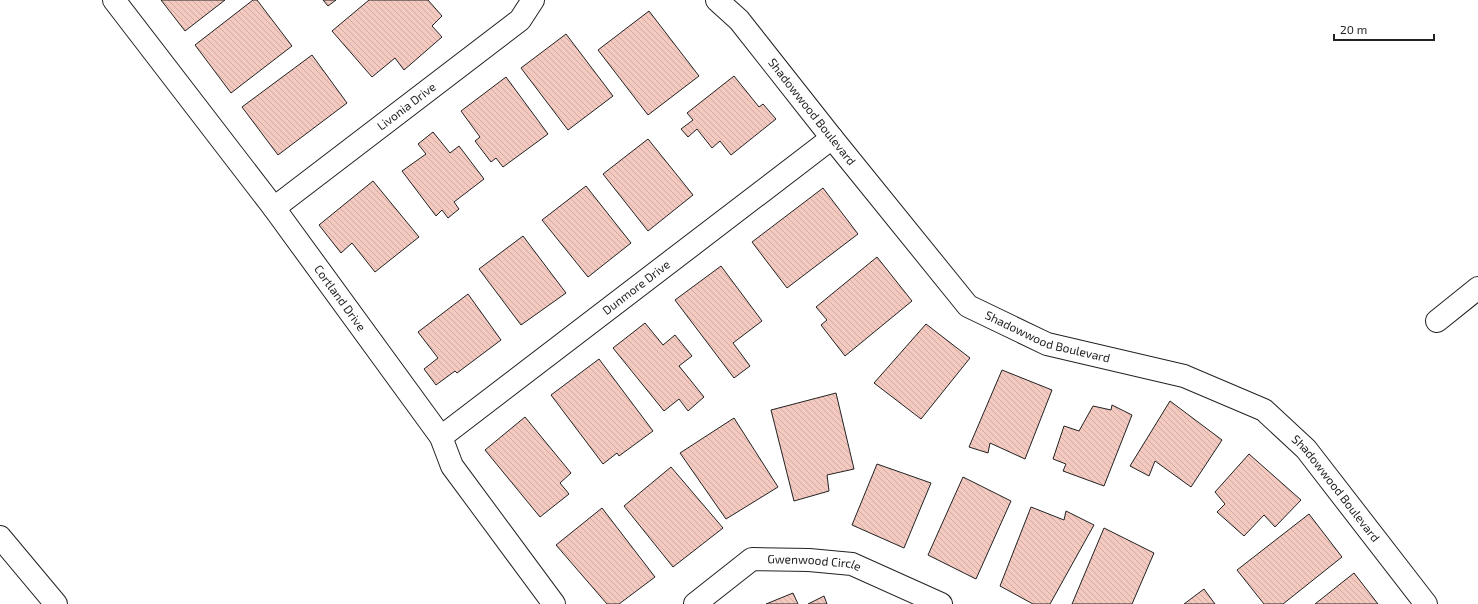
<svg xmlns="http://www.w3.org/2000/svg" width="1478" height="604" viewBox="0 0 1478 604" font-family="'Exo 2',sans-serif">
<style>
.building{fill:url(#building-back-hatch);stroke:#222}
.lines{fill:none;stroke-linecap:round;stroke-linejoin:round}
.street-casing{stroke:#222;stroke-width:24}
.street{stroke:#fff;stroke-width:22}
.labels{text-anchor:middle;stroke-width:3;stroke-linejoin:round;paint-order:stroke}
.street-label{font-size:12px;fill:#222;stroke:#fff}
</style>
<defs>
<pattern id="building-back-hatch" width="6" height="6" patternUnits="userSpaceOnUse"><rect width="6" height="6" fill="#f3c9c0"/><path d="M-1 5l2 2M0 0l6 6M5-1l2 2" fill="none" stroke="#d0aca5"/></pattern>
</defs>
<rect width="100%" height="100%" fill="#fff"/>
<!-- building -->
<path class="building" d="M161,0H225L185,31Z
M253,0H257L292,46L231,93L195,45Z
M323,0H336L328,6Z
M369,0H428L442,16L432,26L442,37L404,70L395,58L372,77L332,31Z
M649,11L699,76L648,115L598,50Z
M566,34L613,96L568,130L521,68Z
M312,55L347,103L278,155L242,107Z
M734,76L759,107L763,104L776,119L731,155L720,141L712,148L697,129L688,137L681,129L693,120L687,113Z
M506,77L548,134L503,167L496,158L491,162L475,141L480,137L461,111Z
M433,132L450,153L459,146L484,179L454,202L459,209L448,218L442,210L436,216L402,171L426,154L418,144Z
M648,139L693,195L648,231L603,174Z
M373,181L419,237L375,272L352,243L341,253L319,225Z
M586,186L631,243L588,277L542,220Z
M823,188L858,234L787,288L752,242Z
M523,236L566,293L521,325L479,269Z
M877,257L912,301L845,356L821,325L827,320L816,307Z
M721,266L762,321L733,343L750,366L734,378L675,300Z
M468,294L501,340L457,373L455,371L436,385L424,369L438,358L418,332Z
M645,323L663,345L675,335L692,356L679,366L704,397L688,411L679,399L664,411L613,348Z
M926,324L970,358L921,419L874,383Z
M599,359L653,431L619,456L617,453L603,464L551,395Z
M1002,370L1052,390L1025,459L990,443L988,453L969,447Z
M836,393L854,469L827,475L829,491L794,501L771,410Z
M1170,401L1222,440L1191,487L1155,461L1149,476L1130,466Z
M1112,405L1132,415L1104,486L1063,471L1066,464L1053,459L1064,426L1079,431L1093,406L1111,410Z
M525,417L571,473L560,483L569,494L540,517L485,450Z
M734,418L778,487L726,519L680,453Z
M1249,454L1301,500L1275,527L1264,515L1244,536L1217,512L1225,504L1215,492Z
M877,464L931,483L904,548L852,525Z
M671,467L723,528L673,567L624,506Z
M963,477L1011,501L976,579L928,555Z
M1031,507L1064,520L1066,511L1094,525L1050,604H1033L1000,586Z
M602,508L655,577L619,604H607L556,545Z
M1309,514L1342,557L1283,604H1264L1237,570Z
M1104,528L1154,553L1132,604H1072Z
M1354,573L1378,604H1315Z
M1204,589L1215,604H1184Z
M793,593L798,604H766Z
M824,596L827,604H808Z"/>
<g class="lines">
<!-- street casing -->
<g class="street-casing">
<g id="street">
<path id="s1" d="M114,0L274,208L441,437L452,466L554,604"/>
<path id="s2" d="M717,0L739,20L832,138L968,306L1047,344L1184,376L1264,410L1306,449L1426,604"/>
<path id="s3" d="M274,208L520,20L533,0"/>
<path d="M1437,321L1478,288"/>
<path id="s4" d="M441,437L832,138"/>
<path d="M0,537L56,604"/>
<path id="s5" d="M695,604L752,559L809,560L852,564L941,604"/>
</g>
</g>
<!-- street -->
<use href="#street" class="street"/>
</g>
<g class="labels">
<!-- street labels -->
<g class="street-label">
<text dy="4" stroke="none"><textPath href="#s3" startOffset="167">Livonia Drive</textPath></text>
<text dy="4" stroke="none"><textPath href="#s2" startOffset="147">Shadowwood Boulevard</textPath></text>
<text dy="4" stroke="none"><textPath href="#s4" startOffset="246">Dunmore Drive</textPath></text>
<text dy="4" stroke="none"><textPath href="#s1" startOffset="374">Cortland Drive</textPath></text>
<text dy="4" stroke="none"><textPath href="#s2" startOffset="482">Shadowwood Boulevard</textPath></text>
<text dy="4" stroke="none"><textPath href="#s2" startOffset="818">Shadowwood Boulevard</textPath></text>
<text dy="4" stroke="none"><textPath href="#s5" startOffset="135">Gwenwood Circle</textPath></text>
</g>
</g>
<!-- scale -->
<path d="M1334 34v6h100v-6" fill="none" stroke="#222222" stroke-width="2"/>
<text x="1340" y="34" font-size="12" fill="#222222" stroke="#ffffff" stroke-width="3" paint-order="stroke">20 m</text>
</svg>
